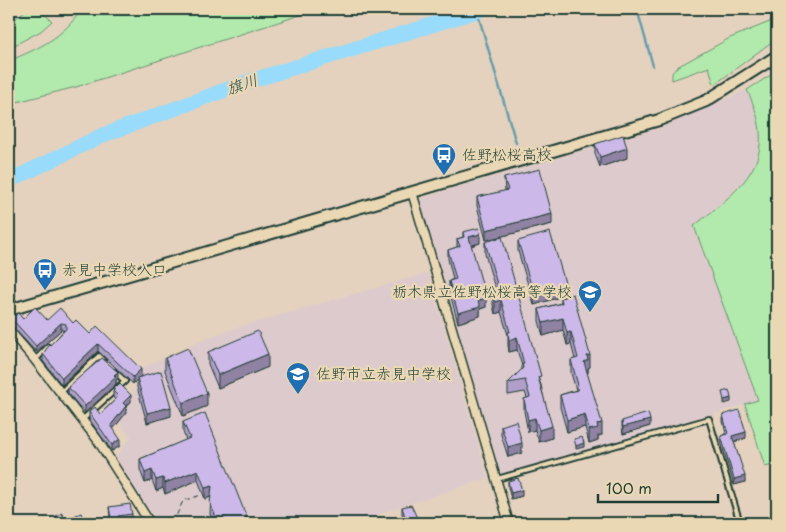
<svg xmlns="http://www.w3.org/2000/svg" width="786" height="532" viewBox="0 0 786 532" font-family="'Playpen Sans','Klee One',sans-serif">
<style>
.built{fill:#ddcacc}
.green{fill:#b2e9ac;stroke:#689370}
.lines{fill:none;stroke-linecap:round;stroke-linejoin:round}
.stream{stroke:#689cab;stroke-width:2.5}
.river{stroke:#98dbfa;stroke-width:15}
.service-casing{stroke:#1f3d34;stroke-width:8}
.minor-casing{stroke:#1f3d34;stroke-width:11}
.tertiary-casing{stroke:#1f3d34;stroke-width:14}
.path{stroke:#1f3d34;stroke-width:1;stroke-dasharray:5 4;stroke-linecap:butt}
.service{stroke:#ead8b5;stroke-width:4}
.minor{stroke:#ead8b5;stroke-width:8}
.tertiary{stroke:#ead8b5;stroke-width:10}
.wall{fill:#b09fc8;stroke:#1f3d34}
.shaded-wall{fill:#9082a3;stroke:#1f3d34}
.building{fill:#cdb9e9;stroke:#1f3d34}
.labels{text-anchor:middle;stroke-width:4.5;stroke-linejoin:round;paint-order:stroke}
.poi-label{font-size:15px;fill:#1f3d34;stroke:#ead8b5;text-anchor:start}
.water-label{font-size:16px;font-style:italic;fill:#2b4d48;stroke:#ead8b5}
</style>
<rect width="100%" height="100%" fill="#e4d2bf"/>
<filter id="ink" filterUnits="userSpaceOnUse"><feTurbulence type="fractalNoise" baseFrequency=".02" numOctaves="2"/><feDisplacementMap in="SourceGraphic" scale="10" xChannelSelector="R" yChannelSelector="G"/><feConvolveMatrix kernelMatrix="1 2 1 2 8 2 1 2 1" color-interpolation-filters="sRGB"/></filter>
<g filter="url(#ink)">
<!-- built -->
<path class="built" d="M747,90L758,113L761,139L755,163L745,183L734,194L694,226L758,401L503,474L499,472L421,202L424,197L660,128Z
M428,273L488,478L384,512L366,523H159L136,491L116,456L131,437L121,423L144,367L222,332Z"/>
<!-- green -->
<path class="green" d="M27,9H39L52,21L41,31L9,48V24Z
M82,9H319L76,87L9,104V61C41,47 61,39 82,9Z
M777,19V38L714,85L709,67L672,80V73L677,67L730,38Z
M777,71V464L765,467L745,404L758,400L694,226C745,185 781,160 747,90Z"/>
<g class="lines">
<!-- stream -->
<path class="stream" d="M637,9L653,66
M477,11L516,143"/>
<!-- river -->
<path class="river" d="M9,181L101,136L247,82L483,9"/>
<!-- service casing -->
<g class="service-casing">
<path id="service" d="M35,360L48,347
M61,392L99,356L103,360
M82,420L125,381L115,372
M497,479L709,419L740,523"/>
</g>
<!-- minor casing -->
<g class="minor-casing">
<path id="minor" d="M412,192L509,523
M9,330L35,360L97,439L150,523"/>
</g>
<!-- tertiary casing -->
<g class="tertiary-casing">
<path id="tertiary" d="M9,310L659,120L706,101L777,56"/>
</g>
<!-- path -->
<path class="path" d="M173,523L183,501L201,495"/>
<!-- service -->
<use href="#service" class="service"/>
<!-- minor -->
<use href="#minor" class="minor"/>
<!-- tertiary -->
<use href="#tertiary" class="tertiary"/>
</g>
<!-- wall -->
<path class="wall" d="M595,144L627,158L600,167L595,154Z
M504,178L552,224L486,240L477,206V197L505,191Z
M463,232L480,243L471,246L486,307L480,309V316L458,323L449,290V281L453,279L448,259V250L457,247V239L463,237Z
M518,241L566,295L534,305L518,251Z
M485,242L541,385L552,438L539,442L535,430L528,432L524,411V399L527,398L525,392L508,395V383L522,369V366L517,350L509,352L508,345V335L501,312L495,314L493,305V293L496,292L485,254Z
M561,298L590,367L588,368V373H587L602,435L598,436V440L589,443L585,427L567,432L560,407V395L576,390L571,373V360L575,359L571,344L567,345L563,330L543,336L539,321V309L561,303Z
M11,318L47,320L73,323L90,334L141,376L140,377L171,416L147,423L137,387V379L133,384L98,351L62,385L43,361V354L64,330H61L36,352L11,325Z
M208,352L268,367L218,388L208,364Z
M165,358L207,406L183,416L165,371Z
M118,379L116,380V384L85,413L68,393V387Z
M113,391L131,402L126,406V413L113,429L120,446L112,451L89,419V412L100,414L115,400L113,397Z
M723,415L746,438L734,442L745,482L734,485L721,442V436L726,434L723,421Z
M622,421L650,426L623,434L622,427Z
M183,422L249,523H214L210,514L211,497L205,499L198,480L165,494L163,488L156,491L152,480L145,483L140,470V459L186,440L183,432Z
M501,426L522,453L508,457L501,435Z
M508,481L522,496L511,499L508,487Z
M109,507L132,514V520L120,522V523H107V519L110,518Z
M402,507L419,523H405L402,514Z
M56,516L66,523H56Z
M74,516L84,523H74Z"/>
<!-- shaded-wall -->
<path class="shaded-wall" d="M627,148V158L600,167V157Z
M552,214V224L486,240V230Z
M480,234V243L469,246V237Z
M566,286V295L534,305V295Z
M15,291V298L9,302V296Z
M486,298V307L480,309V316L458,323V313L478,301Z
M501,300V312L495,314V302Z
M563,318V330L543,336V323Z
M61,323V330L36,352V346Z
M571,332V344L567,345V333Z
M517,337V350L509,352V340Z
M98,344V351L62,385V378Z
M268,354V367L218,388V375Z
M590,355V367L588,368V373L584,374V362L587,356Z
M141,369V376L133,384V377Z
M118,372V379L116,380V384L85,413V406Z
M207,393V406L183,416V403Z
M131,395V402L123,409V403Z
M731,398V402L724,404V400Z
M126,406V413L111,432V425Z
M171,407V416L147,423V413Z
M585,414V427L567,432V420Z
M535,418V430L528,432V420Z
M650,420V426L623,434V427Z
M602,423V435L598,436V440L589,443V430L597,424Z
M552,426V438L539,442V430Z
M746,432V438L732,442V436Z
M120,439V446L112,451V445Z
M522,443V453L508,457V447Z
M584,443V447L576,449V446Z
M152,470V480L145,483V473Z
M198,470V480L165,494V483Z
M745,476V482L734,485V479Z
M163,478V488L156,491V480Z
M212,486V496L205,499V488Z
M522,490V496L511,499V493Z
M225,519V523H218V522Z
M84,520V523H78Z"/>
<!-- building -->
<path class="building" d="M623,135L627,148L600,157L595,144Z
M540,169L552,214L486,230L477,197L508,190L504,178Z
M479,228L480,234L469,237L486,298L478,301L480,307L458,313L449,281L456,279L448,250L460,246L457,239L464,237L463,232Z
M550,232L566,286L534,295L518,241Z
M502,237L541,376L538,377L552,426L539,430L535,418L528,420L524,399L530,397L525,380L508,383L523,368L522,364H524L517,337L509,340L508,332H510L501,300L495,302L493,293L499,291L485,242Z
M9,283L15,291L9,296Z
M573,294L590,355L587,356L588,360L584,362L602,423L597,424L598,428L589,430L585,414L567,420L560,395L578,390L576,386L578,385L571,360L578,358L571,332L567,333L563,318L543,323L539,309L562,303L561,298Z
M35,307L47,320L60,308L73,323L76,320L90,334L97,326L141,369L133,377L98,344L62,378L43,354L47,348L66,329V324L61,323L36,346L11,318L18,313L23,319Z
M258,331L268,354L218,375L208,352Z
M188,348L207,393L183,403L165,358Z
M102,358L118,372L114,375L116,377L85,406L68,387Z
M161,371L171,407L147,413L137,378Z
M120,384L131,395L123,403L126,406L111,425L120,439L112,445L89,412L95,407L100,414L112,403L118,396L113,391Z
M729,390L731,398L724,400L722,392Z
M739,410L746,432L732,436L745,476L734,479L721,436L728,434L723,415Z
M205,413L249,523H226L225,519L218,522L210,503L212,486L205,488L198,470L165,483L163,478L156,480L152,470L145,473L140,459L190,438L183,422Z
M648,413L650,420L623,427L622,421Z
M516,421L522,443L508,447L501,426Z
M582,437L584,443L576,446L574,439Z
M518,478L522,490L511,493L508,481Z
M130,504L132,514L118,516L120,523H108L107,519L111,518L109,507Z
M411,505L419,522L416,523H407L402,507Z
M62,513L66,523H59L56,516Z
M81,513L84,520L78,523L74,516Z
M145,519L149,523H136Z"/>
</g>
<!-- icons -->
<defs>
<g id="bus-pin" transform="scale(1.25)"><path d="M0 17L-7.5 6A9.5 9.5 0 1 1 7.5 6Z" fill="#1f6fb2" stroke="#ead8b5"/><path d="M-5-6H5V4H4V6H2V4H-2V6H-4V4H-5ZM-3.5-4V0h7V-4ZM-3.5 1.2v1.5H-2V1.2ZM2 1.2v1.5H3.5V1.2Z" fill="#fff"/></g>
<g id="school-pin" transform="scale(1.25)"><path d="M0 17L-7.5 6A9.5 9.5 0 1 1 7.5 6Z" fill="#1f6fb2" stroke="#ead8b5"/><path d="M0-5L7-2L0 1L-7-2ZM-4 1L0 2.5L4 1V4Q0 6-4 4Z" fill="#fff"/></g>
</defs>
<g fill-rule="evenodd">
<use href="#bus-pin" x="444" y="155"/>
<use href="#bus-pin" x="45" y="270"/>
<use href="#school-pin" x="590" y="292"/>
<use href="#school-pin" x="298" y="374"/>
</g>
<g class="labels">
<!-- poi labels -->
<g class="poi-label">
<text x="462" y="160">佐野松桜高校</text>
<text x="62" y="275">赤見中学校入口</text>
<text x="572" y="297" text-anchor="end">栃木県立佐野松桜高等学校</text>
<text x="316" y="379">佐野市立赤見中学校</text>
</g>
<!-- water labels -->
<g class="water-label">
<text transform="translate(242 84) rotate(-19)" y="6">旗川</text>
</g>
</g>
<!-- margin -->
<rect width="786" height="532" fill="none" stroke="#ead8b5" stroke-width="30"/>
<rect x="15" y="15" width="756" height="502" fill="none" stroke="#1f3d34" stroke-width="2" filter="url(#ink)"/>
<!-- scale -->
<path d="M598 494v8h120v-8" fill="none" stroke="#1f3d34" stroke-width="2.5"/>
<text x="606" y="494" font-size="15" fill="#1f3d34" stroke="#ead8b5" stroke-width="4" paint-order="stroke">100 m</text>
</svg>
